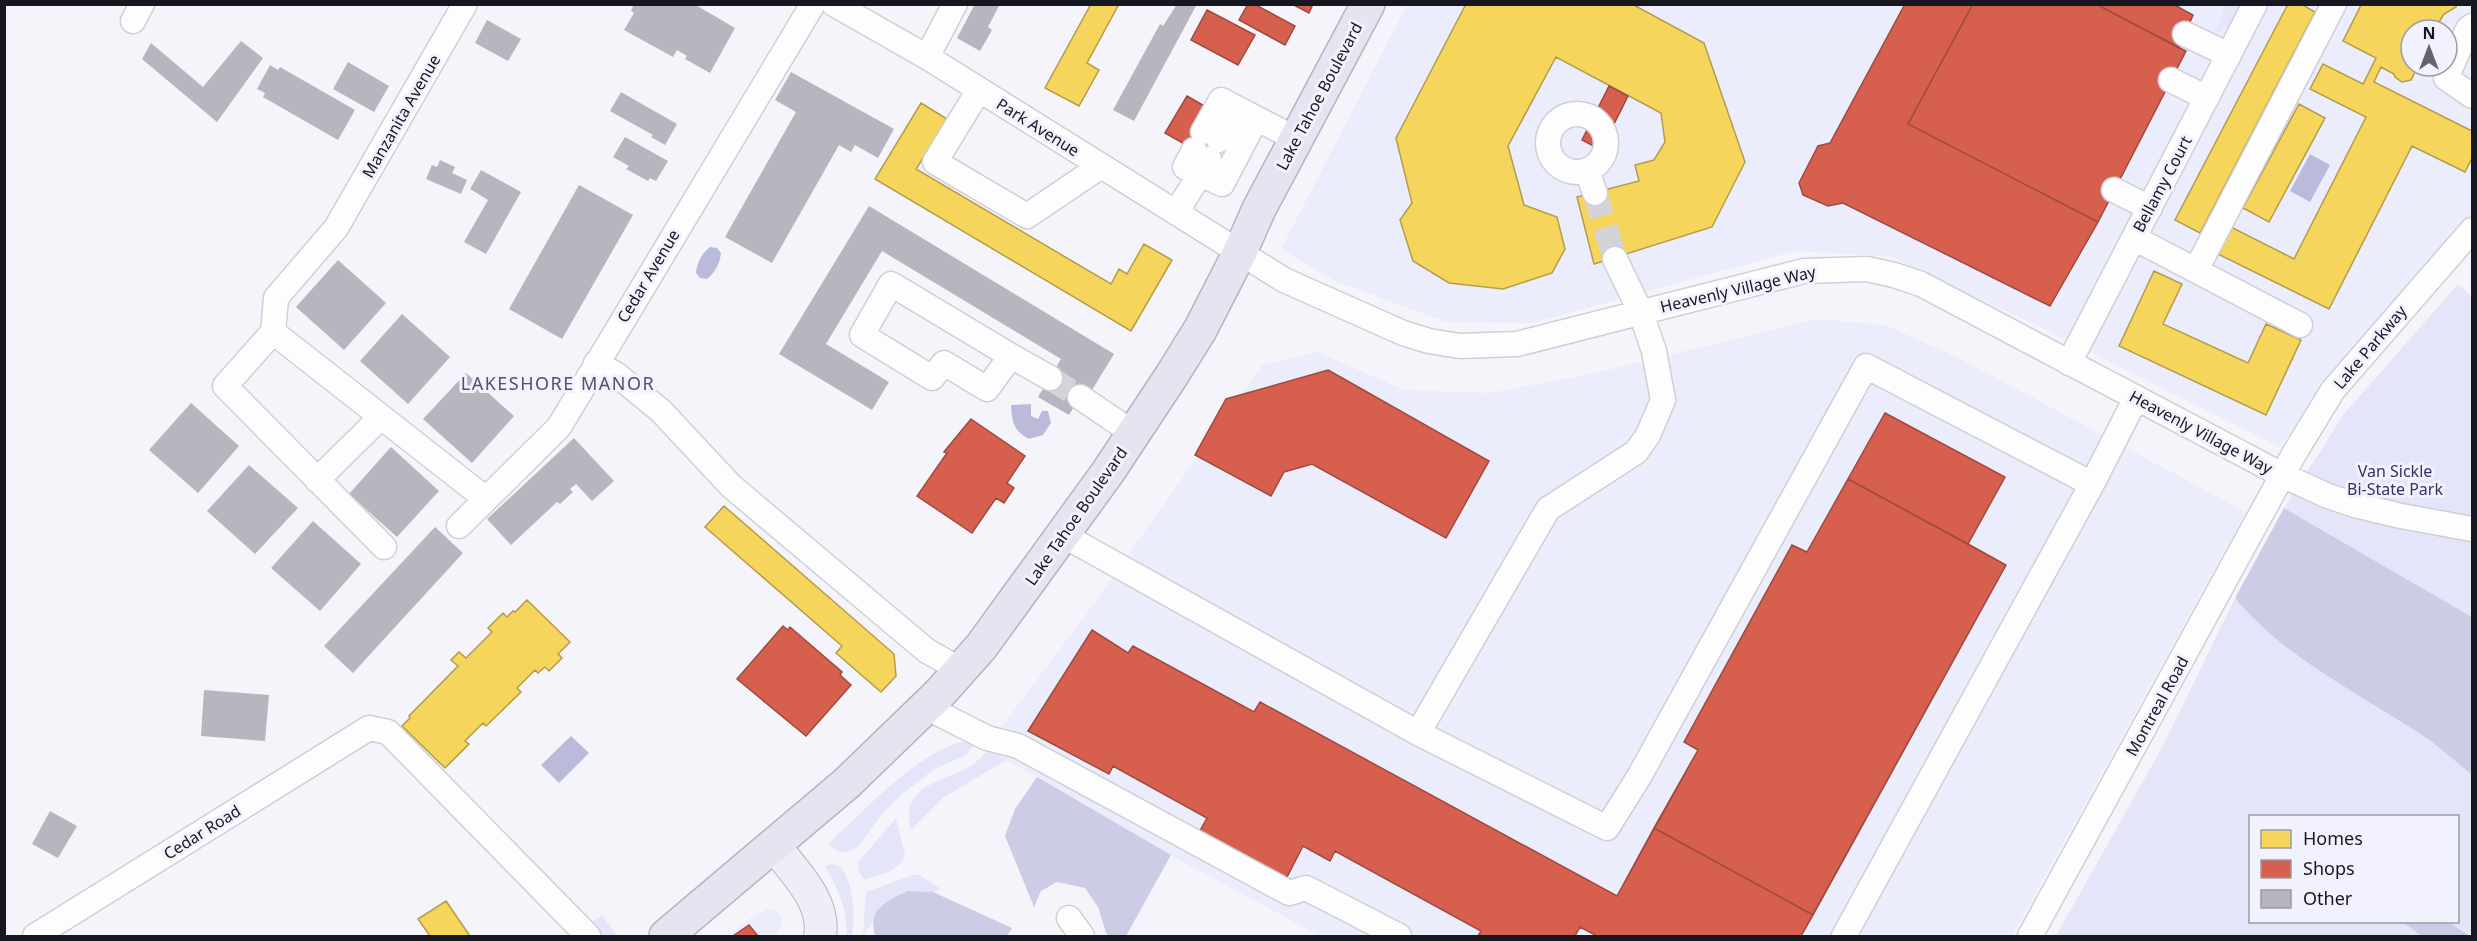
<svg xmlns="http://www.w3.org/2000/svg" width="2477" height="941" viewBox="0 0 2477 941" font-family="'Noto Sans',sans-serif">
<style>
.built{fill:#ecedfc;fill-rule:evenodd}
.green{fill:#e5e5f9}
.forest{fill:#cccce6}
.water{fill:#babbda}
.homes{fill:#f6d55c;stroke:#b39c4a;stroke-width:1.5}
.shops{fill:#d6604d;stroke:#9d4a40;stroke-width:1.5}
.building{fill:#b5b6be}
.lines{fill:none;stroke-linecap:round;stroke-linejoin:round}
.minor-tunnel{stroke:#d3d3d9;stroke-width:24;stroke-dasharray:24 12;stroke-linecap:butt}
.minor-casing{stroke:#cfcfd7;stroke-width:27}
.major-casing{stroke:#b4b4c3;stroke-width:34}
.highway-casing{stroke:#b4b4c3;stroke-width:36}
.minor{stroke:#fdfdfe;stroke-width:24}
.major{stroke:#eeeef7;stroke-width:32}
.highway{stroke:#e5e4f1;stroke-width:33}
.labels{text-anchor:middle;stroke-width:6;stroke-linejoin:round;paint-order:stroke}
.street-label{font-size:16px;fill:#171721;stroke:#f1f2fd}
.park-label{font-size:16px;fill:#343165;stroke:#f1f2fd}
.neighbourhood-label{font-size:18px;letter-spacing:1.5px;fill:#515269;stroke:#f1f2fd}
</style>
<rect width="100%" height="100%" fill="#f4f4fa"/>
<!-- built -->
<path class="built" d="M1407,5H2472V219L2279,447L2040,327L1888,256L1795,251L1533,323L1446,322L1335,281L1281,249ZM2411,30H2447V66H2411Z
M1816,319L1885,325L1959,358L2246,512L2012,936H1320L1170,855L994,753L1000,729L1087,613L1262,365L1318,352L1404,390L1490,393L1595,373Z
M767,909L778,912L782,918V925L775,936H728L749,919Z"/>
<!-- green -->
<path class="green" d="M2226,5H2241L2230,26L2215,34Z
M2458,284L2472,297V617L2284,508L2344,414Z
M2235,598C2282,656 2361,694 2422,735C2440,747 2456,762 2472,775V936L2449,922H2458V816H2250V922H2402L2422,936H2056L2164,744Z
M961,742H976L966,755L933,770L901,795L882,814L858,847L848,852H839L829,845L835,837C871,805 915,755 961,742Z
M988,750L1007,760L944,797L911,830C899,788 937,783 967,768C976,764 981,757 988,750Z
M896,818L905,855C900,871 879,876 864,879C859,874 856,868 859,861Z
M831,864L840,866C854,882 855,916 852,936H846C848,910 838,889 825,866Z
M913,875H919L941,889L933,892L907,891L881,904L872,924L863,934L866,892Z
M602,915L616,934L612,936H571Z"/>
<!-- forest -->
<path class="forest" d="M2284,508L2472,617V775C2456,762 2440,747 2422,735C2360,694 2282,656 2235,598Z
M1037,777L1171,855L1126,936H1110L1106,933L1098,907L1085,888L1057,882L1041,891L1034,907L1005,836L1015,809Z
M907,891L933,892L1012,928L1007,936H875C868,908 885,902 907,891Z
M2402,922H2449L2470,936H2422Z"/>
<!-- water -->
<path class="water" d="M2310,154L2330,165L2310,202L2290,191Z
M710,247L717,248L721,253C720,263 715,273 707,279L700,278L696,273C697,262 702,253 710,247Z
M1031,404V416L1038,419L1042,411H1048L1051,423L1043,435L1029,439C1013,431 1012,421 1011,405Z
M571,736L589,753L559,783L541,765Z"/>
<!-- homes -->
<path class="homes" d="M1091,4H1119L1087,63L1099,70L1079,106L1045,88Z
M1466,4H1632L1704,43L1745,162L1712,227L1594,264L1577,197L1639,181L1635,165L1654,160L1665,142L1661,113L1556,57L1508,146L1524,205L1557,217L1565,249L1552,273L1503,289L1449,283L1413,261L1400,220L1412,203L1396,138Z
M2288,4H2301L2315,12L2200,233L2175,220Z
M2359,4H2457L2456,7L2444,14L2437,25L2446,30H2411V66H2415V72L2411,80L2402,82L2395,77L2394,74L2381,67L2374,82L2472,131V158L2465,172L2412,146L2329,309L2216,253L2229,226L2294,259L2366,117L2310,89L2323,64L2363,84L2376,58L2343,41L2361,5Z
M921,103L947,119L937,135L942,138L930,157L925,155L916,169L1111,284L1119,269L1127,274L1144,244L1172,260L1131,331L875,179Z
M2299,104L2325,118L2269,222L2243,208Z
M2154,271L2182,284L2163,324L2248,363L2266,324L2301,340L2266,415L2119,346Z
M724,506L894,654L896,676L881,692L836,653L842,646L705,527Z
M527,600L570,642L558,654L562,658L549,671L545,667L538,673L535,670L517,688L521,692L486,726L483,723L465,741L469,744L445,768L402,726L410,718L409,716L458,666L451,660L459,652L466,658L492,632L488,628L503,613L507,617L513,611L515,612Z
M446,901L470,936H430L418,919Z"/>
<!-- shops -->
<path class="shops" d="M1248,4H1254L1295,26L1285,45L1239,20Z
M1292,4H1313L1309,13Z
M1905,4H1973L1908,124L2098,222L2050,306L1843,203L1828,206L1803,195L1799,183L1818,146L1830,143Z
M1973,4H2096L2186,51L2098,222L1908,124Z
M2096,4H2173L2193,15L2179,48Z
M1207,10L1255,35L1238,65L1191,40Z
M1609,86L1628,96L1601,150L1582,140Z
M1187,96L1208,108L1186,145L1165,133Z
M1328,370L1489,461L1446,538L1312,464L1284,472L1271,496L1195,455L1226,399Z
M1328,370L1489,461L1446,538L1312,464L1284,472L1271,496L1195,455L1226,399Z
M1885,413L2005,477L1968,544L2006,565L1801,936H1597L1580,927L1575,936H1478L1481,931L1335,851L1330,861L1303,846L1284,883L1197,836L1207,818L1113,766L1109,774L1028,731L1092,630L1128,653L1133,646L1254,712L1260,702L1617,896L1698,750L1684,742L1792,545L1807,552Z
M1885,413L2005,477L1968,544L1848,479Z
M971,419L1025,456L1007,483L1014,488L1004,503L996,498L972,533L917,496L947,453L944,452Z
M1848,479L2006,565L1813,915L1654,828L1698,750L1684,742L1792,545L1807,552Z
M783,626L788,630L790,627L842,672L840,675L851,685L806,736L737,679Z
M1092,630L1128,653L1133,646L1254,712L1260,702L1617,896L1654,828L1813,915L1801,936H1597L1580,927L1575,936H1478L1481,931L1335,851L1330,861L1303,846L1284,883L1197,836L1207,818L1113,766L1109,774L1028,731Z
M749,925L758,936H733Z"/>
<!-- building -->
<path class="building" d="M634,4H694L735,28L710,73L685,59L687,56L677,50L673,57L624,30L634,13L631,11Z
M975,4H1000L988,27L992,30L980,51L957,38Z
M1177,4L1196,6L1134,121L1113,110L1160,24L1163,26Z
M487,20L521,39L508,61L475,43Z
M241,41L263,58L217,122L142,59L151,43L203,87Z
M348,62L389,86L374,112L333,89Z
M270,65L278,70L280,67L355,110L338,140L263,97L265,93L257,89Z
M791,72L894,129L878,158L855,145L851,152L839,145L772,263L725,237L796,112L775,100Z
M621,92L677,124L665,145L651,137L653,135L610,111Z
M625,137L668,161L656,181L650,178L648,181L626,169L629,166L613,157Z
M440,160L455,167L452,173L467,180L461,194L426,179L432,165L437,167Z
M481,170L521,192L486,254L464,242L488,200L470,189Z
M579,185L633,215L562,339L509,309Z
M869,206L1114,354L1092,390L1086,386L1069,415L1038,397L1061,359L882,251L826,344L889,382L872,410L779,354Z
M338,260L386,303L344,350L296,307Z
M402,314L450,357L408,404L360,361Z
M466,373L514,416L472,463L423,419Z
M191,403L239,446L198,493L149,450Z
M574,438L614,481L592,501L576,484L570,489L573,492L560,504L557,502L511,545L487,519Z
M391,447L439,491L397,537L349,494Z
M249,465L298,508L255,554L207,511Z
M313,521L361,564L320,611L271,568Z
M435,527L463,553L353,673L324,646Z
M204,690L269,695L265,741L201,736Z
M50,811L77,826L58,858L32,844Z"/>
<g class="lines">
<!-- minor-tunnel -->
<path class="minor-tunnel" d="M1595,193L1615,259
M1050,378L1080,397"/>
<!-- minor casing -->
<g class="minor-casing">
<path id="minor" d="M834,4L927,57L1284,280L1403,333L1429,341L1460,346L1517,344L1804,271L1867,269L1894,275L1921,284L2284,476L2328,496L2355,505L2401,516L2472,529
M133,21L142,4
M2472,26L2468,29L2446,78L2472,96
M2185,34L2229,55
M927,57L955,4
M2171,80L2207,98
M979,90L935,162L1027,216L1101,166
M1548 143a29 29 0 1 1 58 0a29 29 0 1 1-58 0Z
M1203,132L1221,100L1296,139
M1219,140L1235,108
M1194,150L1185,167L1222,184L1256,119
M1587,171L1595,193
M2114,190L2150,208
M1176,213L1209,159
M2134,238L2300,325
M2196,270L2334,4
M891,284L1011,356L987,389L944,363L932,378L862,335Z
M273,332L486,499
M1011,356L1050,378
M596,363L617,375L661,411L731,486L927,651L961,670
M2069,363L2255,4
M1080,397L1133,433
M317,480L381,417
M459,526L559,427L813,4
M1063,535L1418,733L1548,509L1636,452L1648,435L1663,400L1654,351L1641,313L1615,259
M384,547L225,386L273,332L276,298L336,228L465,4
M926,707L987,738L1018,746L1289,893L1306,888L1399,936
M1418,733L1607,828L1640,775L1866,366L2092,484L2136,398
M1069,918L1082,936
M35,936L369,728L388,732L588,936
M1844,936L2092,484
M2030,936L2294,454L2333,390L2472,230"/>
</g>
<!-- major casing -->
<g class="major-casing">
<path id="major" d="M774,845C794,872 826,901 820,936"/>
</g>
<!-- highway casing -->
<g class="highway-casing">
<path id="highway" d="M666,936L847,783L939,694L981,647L1108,472L1172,375L1200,330L1240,252L1259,209L1368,4"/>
</g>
<!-- minor -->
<use href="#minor" class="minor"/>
<!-- major -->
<use href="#major" class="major"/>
<!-- highway -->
<use href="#highway" class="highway"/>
</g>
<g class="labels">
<!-- street labels -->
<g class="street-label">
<text transform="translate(1319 96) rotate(-62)" y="6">Lake Tahoe Boulevard</text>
<text transform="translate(401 116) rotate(-60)" y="6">Manzanita Avenue</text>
<text transform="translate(1038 127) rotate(32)" y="6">Park Avenue</text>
<text transform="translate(2162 184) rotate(-62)" y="6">Bellamy Court</text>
<text transform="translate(648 276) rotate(-59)" y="6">Cedar Avenue</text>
<text transform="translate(1738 289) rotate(-13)" y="6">Heavenly Village Way</text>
<text transform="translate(2370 347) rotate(-50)" y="6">Lake Parkway</text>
<text transform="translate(2201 432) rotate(28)" y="6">Heavenly Village Way</text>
<text transform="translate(1076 516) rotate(-55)" y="6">Lake Tahoe Boulevard</text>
<text transform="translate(2157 706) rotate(-61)" y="6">Montreal Road</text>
<text transform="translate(202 832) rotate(-32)" y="6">Cedar Road</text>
</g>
<!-- park labels -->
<g class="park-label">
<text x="2395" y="477">Van Sickle<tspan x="2395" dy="18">Bi-State Park</tspan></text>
</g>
<!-- neighbourhood labels -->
<g class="neighbourhood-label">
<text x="558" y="390">LAKESHORE MANOR</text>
</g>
</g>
<!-- border -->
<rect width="2477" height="941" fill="none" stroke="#171721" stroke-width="12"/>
<!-- legend -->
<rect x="2249" y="815" width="210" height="108" fill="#f1f2fd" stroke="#9a9aa5" stroke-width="1.5"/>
<rect x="2261" y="830" width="30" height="18" fill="#f6d55c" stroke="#9a9aa5" stroke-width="1.5"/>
<text x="2303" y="845" font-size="18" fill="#171721">Homes</text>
<rect x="2261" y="860" width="30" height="18" fill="#d6604d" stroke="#9a9aa5" stroke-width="1.5"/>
<text x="2303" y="875" font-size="18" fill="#171721">Shops</text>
<rect x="2261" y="890" width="30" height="18" fill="#b5b6be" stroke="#9a9aa5" stroke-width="1.5"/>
<text x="2303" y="905" font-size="18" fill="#171721">Other</text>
<!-- north arrow -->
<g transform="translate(2429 48)"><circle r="28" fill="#f1f2fd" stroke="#9a9aa5" stroke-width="1.5"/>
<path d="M0-4.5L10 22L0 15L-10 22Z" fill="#64646d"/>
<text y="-9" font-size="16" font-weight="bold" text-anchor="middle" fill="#171721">N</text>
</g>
</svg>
